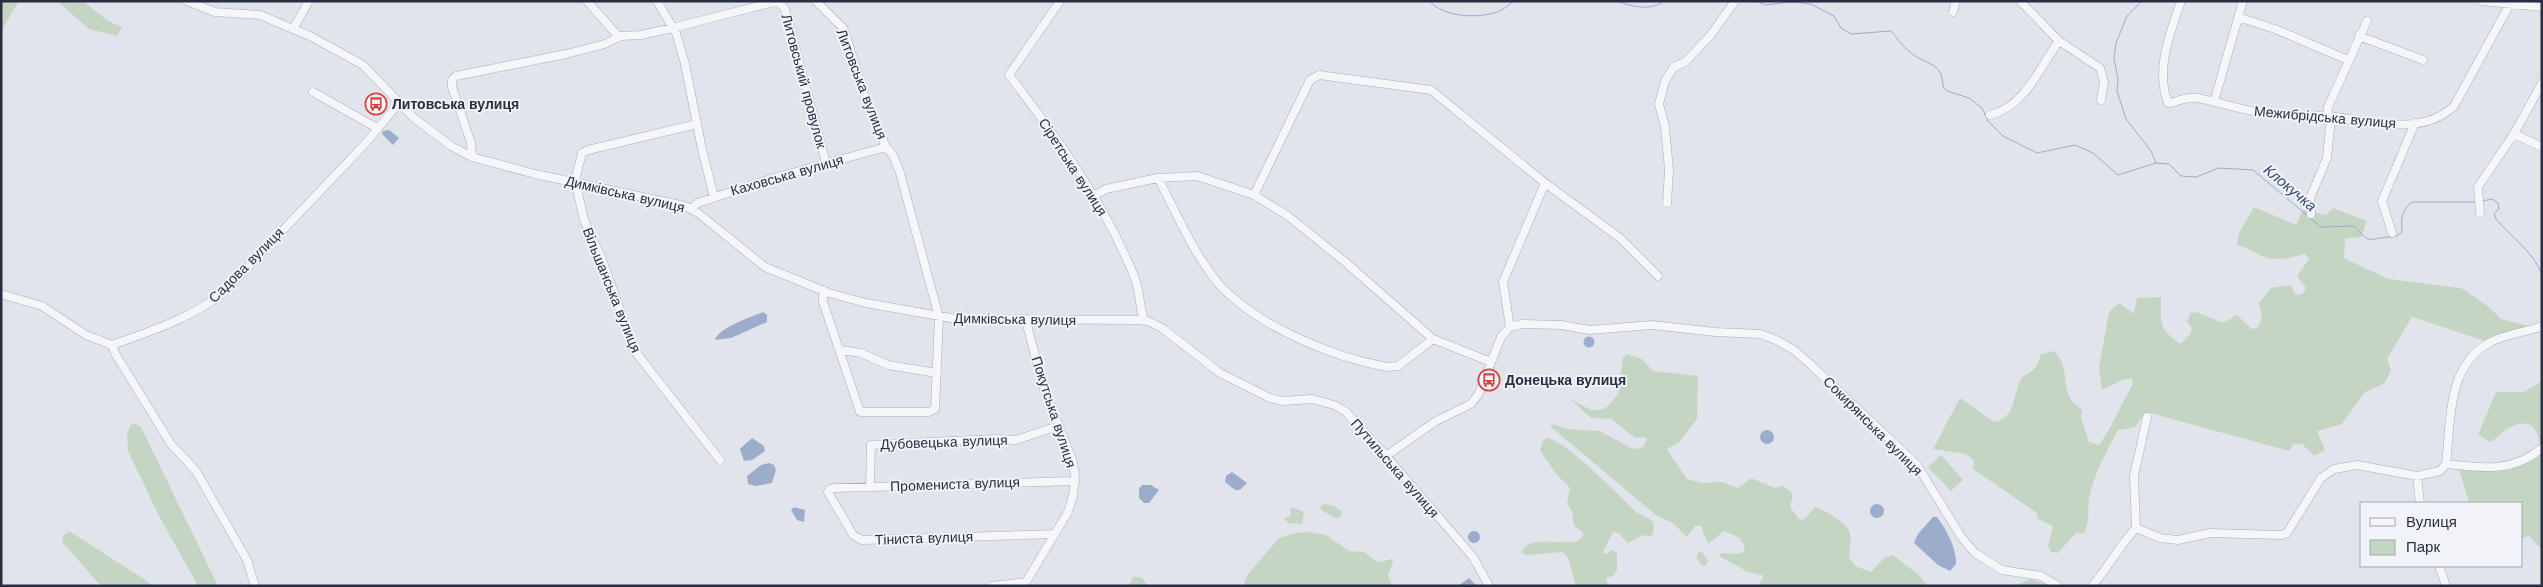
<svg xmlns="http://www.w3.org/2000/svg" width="2543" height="587" viewBox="0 0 2543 587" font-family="'Work Sans',sans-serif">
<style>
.green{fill:#c5d5c3}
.water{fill:#9caccb}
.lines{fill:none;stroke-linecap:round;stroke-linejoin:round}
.stream{stroke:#9caccb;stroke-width:1}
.minor-casing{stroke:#aaaeb9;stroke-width:9}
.minor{stroke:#f5f6f9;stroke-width:8}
.labels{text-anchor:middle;stroke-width:4;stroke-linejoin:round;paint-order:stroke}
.street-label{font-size:14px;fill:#292f43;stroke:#f2f3f8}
.poi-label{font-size:14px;font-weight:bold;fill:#292f43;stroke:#f2f3f8;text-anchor:start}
.water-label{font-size:15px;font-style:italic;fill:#324778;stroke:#f2f3f8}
</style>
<rect width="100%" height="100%" fill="#e2e4eb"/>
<!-- green -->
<path class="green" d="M1,1H19L1,31Z
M57,1H83L108,21L122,27L117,36L89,29Z
M2254,207L2296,225L2303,210L2326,215L2333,208L2367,221L2361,237L2345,239L2344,258L2388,279L2461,288L2489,307L2501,319L2529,326V330L2488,342L2412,317L2387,359L2391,370L2385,383L2365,392L2342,424L2317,431L2325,450L2314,456L2302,444H2294L2289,451L2150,413L2141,418L2135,427L2118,430C2107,451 2093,475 2089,499C2087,515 2091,516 2084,533H2076L2058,553L2051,552L2048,546L2053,526L2038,519L2037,513L1973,469L1974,461L1966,454L1933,449L1960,398L1994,422C2016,417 2012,398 2020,381C2026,370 2035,377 2041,354L2054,351C2073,369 2057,396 2082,409L2081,418L2089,442L2099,445C2113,426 2121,404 2133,384L2132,379H2124L2102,390L2099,367L2109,312L2119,303L2134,314L2137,298L2161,297C2161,323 2158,329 2181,344L2190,334L2192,328L2187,322L2190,313L2196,312L2223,323L2237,315L2252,329L2257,328L2262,319L2259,303L2271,288L2291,285L2295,295L2302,294L2306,288L2297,276L2309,259L2305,254C2294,257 2275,262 2264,257C2255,253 2248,248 2237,245L2239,233Z
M1627,354L1642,359L1653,371L1698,376L1697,419L1679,442L1667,449L1687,479L1702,483L1722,482L1738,488L1751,478L1775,488L1783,486L1793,494L1790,507L1800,520L1805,519L1815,507C1824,510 1848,523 1850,533C1852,541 1849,549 1849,557L1855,566L1871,572L1885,557L1893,555L1920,576L1927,586H1758L1763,578L1762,575L1748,572L1719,556L1722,553L1738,554L1743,552L1745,547L1740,538L1724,531L1708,544L1701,526H1695L1687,537L1673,523L1657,516L1550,426L1553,424L1568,429L1600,431L1631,448L1638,449L1643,447L1647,440L1646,437L1636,438L1631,435L1612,419L1591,418L1570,399L1591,410H1600L1607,407L1618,394L1623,358Z
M2542,381V550L2529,536L2522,538V503H2469L2459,469L2515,467L2538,457C2543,437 2534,415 2511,427C2504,430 2498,437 2491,442L2478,435L2496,392H2524Z
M134,423L141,427L218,586H198L158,514L128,451L127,436L130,426Z
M1547,438C1564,439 1622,498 1637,513C1647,518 1660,519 1651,537L1643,535L1628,543L1618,533L1613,532L1603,552L1605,554L1613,550L1617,553V570L1613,576L1606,578L1608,586H1576L1568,558L1563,552L1526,555L1521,552C1533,530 1574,552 1583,536V533L1574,525L1572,512L1567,503L1570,488L1556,474L1540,450L1543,441Z
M1941,455L1963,480L1951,491L1928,467Z
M1322,504L1331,505L1342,511V516L1336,519L1320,509Z
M1292,507L1304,512L1302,524L1289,523L1284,519L1291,515L1290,509Z
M69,531L144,579L154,586H101L62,542L63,536Z
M1311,532L1326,535L1349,551L1364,552L1378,562L1392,559L1393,562L1388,575L1392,586H1243L1248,574L1279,538L1295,533Z
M1701,551L1708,560L1706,566L1701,565L1697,559V554Z
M1133,577H1141L1148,586H1129Z
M2030,579L2051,586H2015Z"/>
<!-- water -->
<path class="water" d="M389,130L399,138L393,145L382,134L383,131Z
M763,312L767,315V322L731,338L715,340C718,328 751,317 763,312Z
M1583.5 342a5.5 5.5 0 1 1 11 0a5.5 5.5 0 1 1-11 0Z
M1760 437a7 7 0 1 1 14 0a7 7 0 1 1-14 0Z
M752,438L764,446L765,451L752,460L744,461L740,449Z
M769,463L774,465L776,470L772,483L756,486L748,484L747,476L761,465Z
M1232,472L1247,483L1240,490H1235L1225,482L1226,476Z
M1142,485H1151L1159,490L1149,503H1144L1139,498V489Z
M1870 511a7 7 0 1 1 14 0a7 7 0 1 1-14 0Z
M794,507L805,510L804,522L797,520L791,510Z
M1933,517H1937C1946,529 1957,549 1956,564L1950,571L1938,565L1914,543L1918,534Z
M1468 537a6 6 0 1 1 12 0a6 6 0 1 1-12 0Z
M1469,578L1477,586H1458Z"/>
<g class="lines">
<!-- stream -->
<path class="stream" d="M1429,1C1444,17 1477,19 1497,12C1503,10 1509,5 1514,1
M1616,1C1631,6 1650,12 1664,1
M1756,1L1765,5L1791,2L1811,4L1834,16L1841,28L1851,34L1891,31C1897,38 1903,47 1910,52C1926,66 1943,61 1943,87L1947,91L1969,98L1982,108L1988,121L2003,136L2037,153L2075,145L2093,153L2118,175L2156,163L2169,164L2181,176L2196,177L2219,168L2253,170L2321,227L2354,226C2370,243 2365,240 2388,237C2394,236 2397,237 2402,232C2401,219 2401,211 2412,202H2475
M2142,1L2127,16L2116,43L2114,58L2118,80L2117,91L2126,119L2151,151L2156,163
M2482,201L2492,199L2498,203L2499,209L2494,214L2496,219C2510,236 2537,255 2542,276"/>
<!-- minor casing -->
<g class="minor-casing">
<path id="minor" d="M187,1L215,12L260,15L310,36L363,65L414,118L451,146L472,157L535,174L685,206L698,213L765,267L829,293L866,303L956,319L1136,320L1148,321L1162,328L1220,373L1270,398L1282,401L1312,399L1334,405L1345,411L1386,456L1473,557L1489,586
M587,1L619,37
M657,1L676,33L685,64L702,149L714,197
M778,1L785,9L826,163
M816,1L844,29L865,98L886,147L893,155L900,173L939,317L935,409L929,412H860L823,302V290
M1060,1L1009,75C1057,138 1104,202 1134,276C1140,290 1139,306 1144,320
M2020,1L2059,41L2100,68L2104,82L2101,100
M2181,1C2170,33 2155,70 2168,103C2178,103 2182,96 2197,98C2216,101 2234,108 2253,111C2266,113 2281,116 2295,116C2306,117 2318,115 2329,116C2369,121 2422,137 2454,106L2510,4
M2482,1L2542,7
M1953,12L1956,1
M2238,17L2275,29L2348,60
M293,29L309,1
M2359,36L2423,60
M313,92L377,128
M2214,102L2243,1
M1990,115C2026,106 2039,68 2059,41
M2327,116L2328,107L2367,21
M697,124L588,150L582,153L575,180L584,220L602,259L634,350L720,460
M2514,134L2542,147
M472,157L471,143L452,87V80L456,76L566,54L605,44L621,36L641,35L672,28L778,1
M1158,178C1176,212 1191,248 1214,278C1249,323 1331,357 1387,367L1398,366L1433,339
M1254,195L1310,80L1319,75L1431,90L1545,183L1620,238L1658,276
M1094,196L1106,189L1158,178L1197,176L1254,195L1288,216L1344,261L1433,339L1491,362
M1667,203L1669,170L1665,127L1659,104L1665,81L1674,67L1685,62L1710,36L1735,1
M691,209L698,203L770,179L886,147
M2480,213L2478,187L2514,134L2542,83
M2311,214L2310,198L2327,158L2331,117
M2392,233L2382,201L2415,123
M1,294L42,306L86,335L112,345C151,331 191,318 223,293L365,144L398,104
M1510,327L1503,282L1545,183
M112,345L116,355L171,444L196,471L247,560L255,586
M840,350L861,353L888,365L937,373
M1386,456L1436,421L1471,404L1479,393L1501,337L1510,327L1522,324L1561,325L1590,330L1652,325L1715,332L1760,334L1776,340L1794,350L1810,364L1917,465L1962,538L1975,553L2002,570L2041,576L2058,586
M2446,464C2451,424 2446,369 2487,344C2504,334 2524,333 2542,326
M2446,464C2482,468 2512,473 2542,448
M2417,476L2420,503
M870,487L871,445L994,439L1016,440L1058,426
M2136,528L2160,538L2178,540L2210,533L2281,535L2287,533L2321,478L2334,469L2357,465L2417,476L2440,471L2446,464
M1055,534L862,540L853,535L828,492L830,489L835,488L1075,481
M2439,566L2446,586
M992,586L1026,582L1068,512L1073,496L1075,477L1073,462L1043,386L1026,321
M2092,586C2108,568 2119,546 2136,528L2134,476L2147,417"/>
</g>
<!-- minor -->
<use href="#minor" class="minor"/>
</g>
<!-- icons -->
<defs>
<g id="bus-ring" transform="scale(1.125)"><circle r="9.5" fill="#f2f3f8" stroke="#d24544" stroke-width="1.5"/><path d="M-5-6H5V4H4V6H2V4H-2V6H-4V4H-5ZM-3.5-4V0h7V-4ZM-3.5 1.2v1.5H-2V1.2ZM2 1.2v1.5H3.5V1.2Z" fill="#d24544"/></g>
</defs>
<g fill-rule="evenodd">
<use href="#bus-ring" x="376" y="104"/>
<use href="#bus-ring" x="1489" y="380"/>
</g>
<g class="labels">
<!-- street labels -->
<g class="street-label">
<text transform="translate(804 81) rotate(75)" y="5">Литовський провулок</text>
<text transform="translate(862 84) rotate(69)" y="5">Литовська вулиця</text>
<text transform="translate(2325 117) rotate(5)" y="5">Межибрідська вулиця</text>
<text transform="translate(1073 167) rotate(57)" y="5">Сіретська вулиця</text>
<text transform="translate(787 175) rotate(-16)" y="5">Каховська вулиця</text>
<text transform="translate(625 194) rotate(13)" y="5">Димківська вулиця</text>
<text transform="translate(246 265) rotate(-45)" y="5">Садова вулиця</text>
<text transform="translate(612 290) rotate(68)" y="5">Вільшанська вулиця</text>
<text transform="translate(1015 319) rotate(1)" y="5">Димківська вулиця</text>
<text transform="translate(1054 412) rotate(72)" y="5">Покутська вулиця</text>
<text transform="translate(1873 426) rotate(45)" y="5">Сокирянська вулиця</text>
<text transform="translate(944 442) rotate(-2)" y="5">Дубовецька вулиця</text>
<text transform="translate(1395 468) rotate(49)" y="5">Путильська вулиця</text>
<text transform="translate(955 484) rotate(-2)" y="5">Промениста вулиця</text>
<text transform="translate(924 538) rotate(-2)" y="5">Тіниста вулиця</text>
</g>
<!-- poi labels -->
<g class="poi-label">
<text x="392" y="109">Литовська вулиця</text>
<text x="1505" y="385">Донецька вулиця</text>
</g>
<!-- water labels -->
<g class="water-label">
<text transform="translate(2290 188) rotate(40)" y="5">Клокучка</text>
</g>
</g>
<!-- border -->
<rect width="2543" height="587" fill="none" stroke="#292f43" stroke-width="5"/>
<!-- legend -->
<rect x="2360" y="502" width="162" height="65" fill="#f2f3f8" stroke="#a2a5b0"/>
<rect x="2370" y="518" width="25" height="8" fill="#f5f6f9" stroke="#a2a5b0"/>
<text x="2406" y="527" font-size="15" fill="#292f43">Вулиця</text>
<rect x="2370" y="540" width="25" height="15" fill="#c5d5c3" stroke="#a2a5b0"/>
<text x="2406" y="552" font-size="15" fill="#292f43">Парк</text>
</svg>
